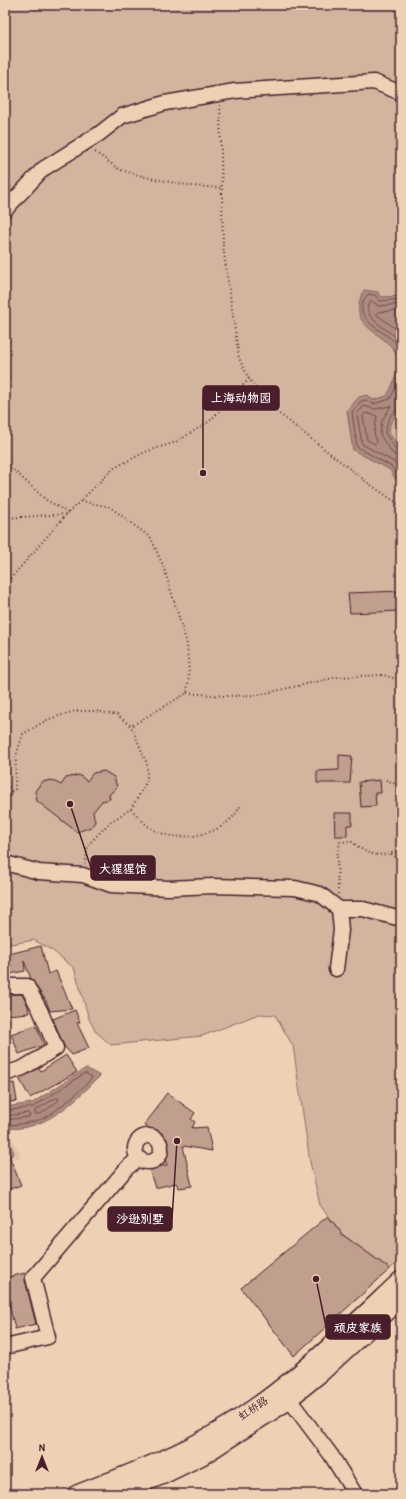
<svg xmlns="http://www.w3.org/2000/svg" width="406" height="1499" viewBox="0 0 406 1499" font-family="'Patrick Hand','LXGW WenKai TC',sans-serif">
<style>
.built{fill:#e0c2a9}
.green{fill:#d3b49f;stroke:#8e6a65}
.water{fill:#ad8b7f;stroke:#85605d}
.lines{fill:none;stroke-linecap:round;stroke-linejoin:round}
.shore{stroke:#724a4d;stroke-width:1}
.building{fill:#c09f8e;stroke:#4a1f2b}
.minor-casing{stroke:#4a1f2b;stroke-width:17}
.major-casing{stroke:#4a1f2b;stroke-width:20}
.path{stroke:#4a1f2b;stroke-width:2;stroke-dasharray:1 3;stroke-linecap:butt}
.minor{stroke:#eed1b5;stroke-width:14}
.major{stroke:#eed1b5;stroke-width:17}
.labels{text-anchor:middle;stroke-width:3;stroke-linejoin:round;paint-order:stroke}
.street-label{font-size:11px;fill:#4a1f2b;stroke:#eed1b5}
.leader{fill:none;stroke:#4a1f2b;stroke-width:1.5}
.callout-dot{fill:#4a1f2b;stroke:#eed1b5;stroke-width:1.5}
.callout{fill:#4a1f2b;stroke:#4a1f2b;stroke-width:1.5}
.callout-label{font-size:12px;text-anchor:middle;font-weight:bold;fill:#fff}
</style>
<rect width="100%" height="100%" fill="#eed1b5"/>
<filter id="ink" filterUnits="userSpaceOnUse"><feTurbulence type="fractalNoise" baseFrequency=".025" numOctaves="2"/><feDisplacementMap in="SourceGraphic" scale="8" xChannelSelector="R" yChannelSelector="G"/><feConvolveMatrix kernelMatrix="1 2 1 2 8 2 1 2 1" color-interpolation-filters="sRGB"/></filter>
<g filter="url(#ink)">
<!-- built -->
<path class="built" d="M5,1135H10L20,1154L19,1158L11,1159L21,1185L5,1191Z"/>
<!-- green -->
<path class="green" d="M5,5H401V1259L390,1269L343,1235L320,1205L310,1162L293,1046L275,1015L259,1014L202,1036L111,1045L96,1032L89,1019L74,968L53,951L34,940L5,945Z"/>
<!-- water -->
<path class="water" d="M364,290L378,292L380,297L401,296V410L390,424L389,433L401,450V488L390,470L353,450L347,411L359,397L367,395L373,400L387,396C392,386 398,375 398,364C398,335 354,333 359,305C359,300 362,294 364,290Z
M86,1068L100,1076C75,1101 44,1133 5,1128V1107L32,1103Z
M5,1139H8L14,1153L9,1157L5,1158Z"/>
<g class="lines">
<!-- shore -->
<path class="shore" d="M401,299L380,301L375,295L368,294C347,318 384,330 396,343C399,347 400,354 401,358
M401,304L379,306L371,301C356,316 394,332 401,342
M401,310L378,312L376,314L401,333
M401,371L400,378L390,399L374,404L366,400L361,401L352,412L357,447L392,467L401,481
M401,408C391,410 386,424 385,433L396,450L401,452
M366,413L377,416L374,433L377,442L375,444L367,440L363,416Z
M401,457L393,454L380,435L382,421L391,406L374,409L364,406L357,414L362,444L394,462L401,471
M56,1098L59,1099L58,1101L41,1114H35V1111Z
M5,1111L33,1107L85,1073L92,1077C88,1085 51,1116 42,1119C31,1123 17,1125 5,1125
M5,1116L28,1113L30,1115L29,1117L5,1120"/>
</g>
<!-- building -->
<path class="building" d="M401,591V611L350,613L348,593Z
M339,755L352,756L350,783H317V771L339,770Z
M104,771L114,777L117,787L109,795L110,799L102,801L93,812L95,822L91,827L77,832L37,801L35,791L42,782L51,780L61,785L66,778L79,775L87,781L93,773Z
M380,780L381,793H375L376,806L361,807L359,782Z
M334,813H352V825H347V836H335Z
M41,946L48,974L56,971L72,1009L50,1011L46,1001L31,979L24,961L25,971L5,975V955Z
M5,994H22L28,1006L29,1013L7,1015Z
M75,1010L80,1022L77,1023L89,1048L72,1055L64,1046L53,1019Z
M36,1025L44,1045L19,1054L11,1034Z
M66,1055L77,1072L30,1098L19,1078L39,1068L41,1071Z
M14,1083L17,1101L5,1103V1084Z
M167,1093L195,1113L191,1119L195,1122L192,1128L207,1127L212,1151L183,1146L192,1186L179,1188L176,1183L155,1188L149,1169L167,1165L163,1154L169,1151L167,1139L144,1125L158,1107L157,1106Z
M5,1146L21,1185L5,1191Z
M328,1216L343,1235L390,1269L294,1356L241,1288Z
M25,1273V1280L36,1324L15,1329L5,1287V1278Z"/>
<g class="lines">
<!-- minor casing -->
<g class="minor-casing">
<path id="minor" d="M5,210L43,169L99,134L122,116L165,103L235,91L374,82L401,93
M5,863L39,872L83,875L111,885L168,888L213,886L295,888L320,894L339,909L341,930L336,969
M339,909H363L401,919
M5,986H27L40,1010L56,1048L23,1068L5,1074
M135 1149a13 13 0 1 1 26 0a13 13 0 1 1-26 0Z
M5,1347L48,1337L33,1278L127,1168L139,1158
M289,1399L331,1455L355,1494"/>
</g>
<!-- major casing -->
<g class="major-casing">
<path id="major" d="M77,1494C117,1478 157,1464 195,1444C274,1404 337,1340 401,1280
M115,1494L161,1476L202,1456L283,1404L322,1372L401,1299"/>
</g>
<!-- path -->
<path class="path" d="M220,105L223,246L239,358L249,379L273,409L368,483L401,506
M95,152L120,170L154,179L192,186L223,188
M5,462L45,499L68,513
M81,501L110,507L151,538L164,568L187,644L189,675L187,693L131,726
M5,518L67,514
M5,585L64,517L114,468L145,452L176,442L210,421L249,379
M187,693L225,696L257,695L338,677L384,675L401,681
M5,780L12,792
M386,780L401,786
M5,797L15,789L16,756L23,734L49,719L75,711H95L117,715L131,726L136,737L147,764V781L131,809L110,822L88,845L85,864
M131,809C138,816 146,826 154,830C181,845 230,834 241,804
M391,854L401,865
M338,894L337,857L340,842L351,841C368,856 380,859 401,849"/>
<!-- minor -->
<use href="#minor" class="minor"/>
<!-- major -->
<use href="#major" class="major"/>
</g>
</g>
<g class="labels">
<!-- street labels -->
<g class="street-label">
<text transform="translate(253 1408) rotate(-34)" y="4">虹桥路</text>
</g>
</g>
<!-- callouts -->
<path class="leader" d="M203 473L203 398M70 804L91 868M177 1141L172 1219M316 1279L326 1327"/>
<g class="callout-dot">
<circle cx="203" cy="473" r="4"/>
<circle cx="70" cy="804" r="4"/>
<circle cx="177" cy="1141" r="4"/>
<circle cx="316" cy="1279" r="4"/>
</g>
<g class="callout">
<rect x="203" y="386" width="76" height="24" rx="4"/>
<rect x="91" y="856" width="64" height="24" rx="4"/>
<rect x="108" y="1207" width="64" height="24" rx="4"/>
<rect x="326" y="1315" width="64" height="24" rx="4"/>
</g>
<g class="callout-label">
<text x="241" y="402">上海动物园</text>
<text x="123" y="873">大猩猩馆</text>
<text x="140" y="1223">沙逊别墅</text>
<text x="358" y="1332">顽皮家族</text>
</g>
<!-- margin -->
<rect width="406" height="1499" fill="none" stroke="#eed1b5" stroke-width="20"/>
<rect x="10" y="10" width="386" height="1479" fill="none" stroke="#4a1f2b" stroke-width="1.5" filter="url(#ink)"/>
<!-- north arrow -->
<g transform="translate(42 1457)" stroke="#eed1b5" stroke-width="3" paint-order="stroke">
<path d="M0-3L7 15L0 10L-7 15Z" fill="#4a1f2b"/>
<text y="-6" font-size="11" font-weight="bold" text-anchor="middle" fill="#4a1f2b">N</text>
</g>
</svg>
